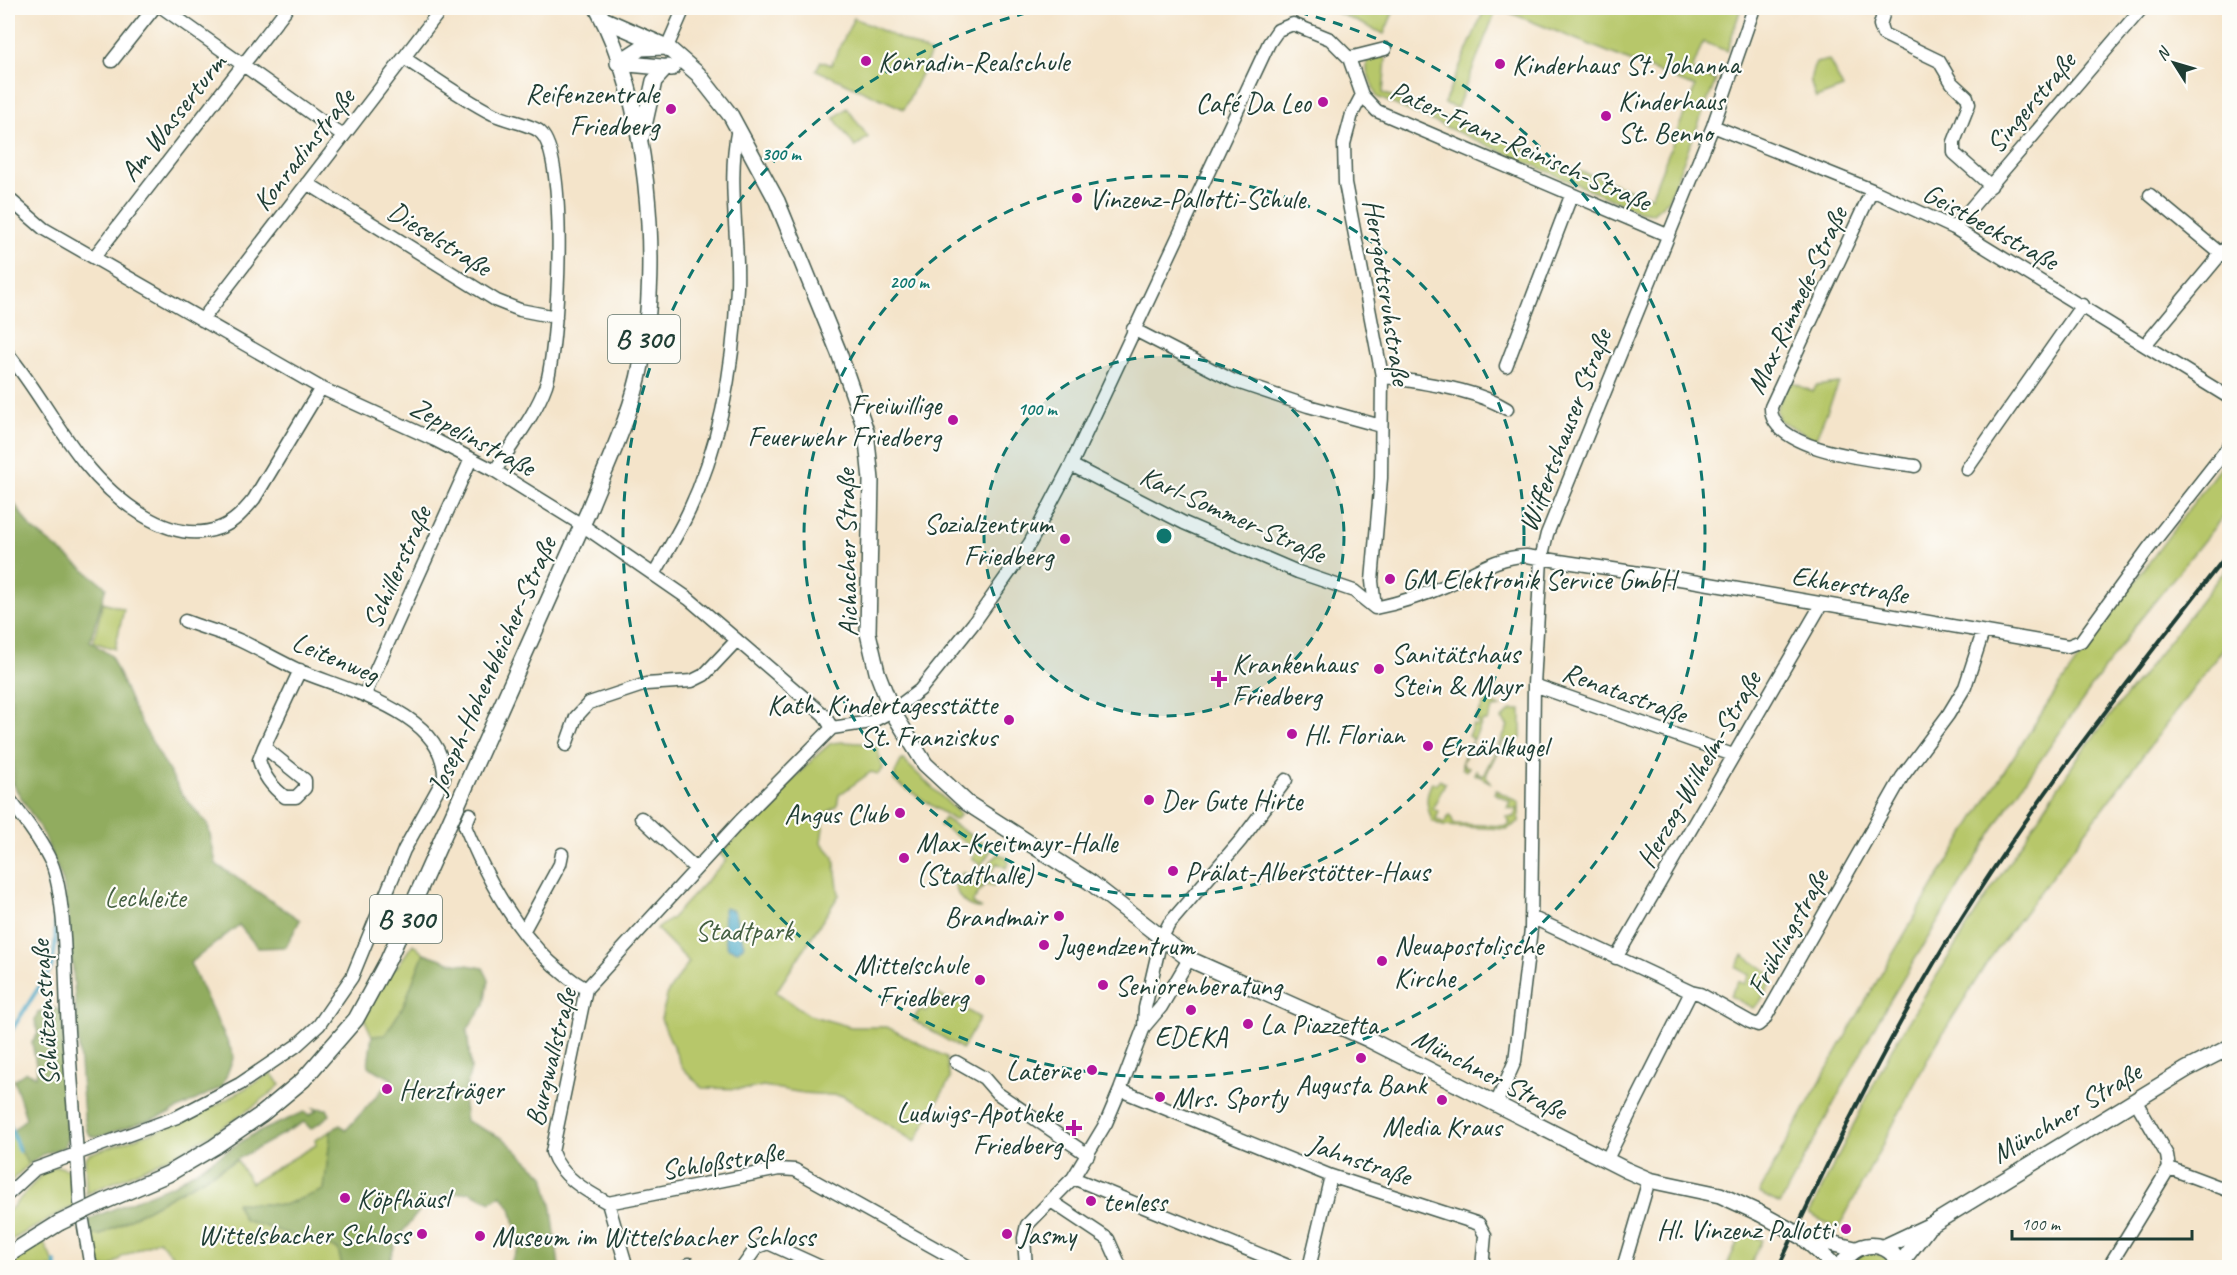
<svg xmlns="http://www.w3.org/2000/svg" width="2237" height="1275" viewBox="0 0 2237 1275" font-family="Caveat,sans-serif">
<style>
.green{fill:#b7c76a;stroke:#6b824f;stroke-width:1.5}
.forest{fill:#91ac5e;stroke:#587449;stroke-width:1.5}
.water{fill:#47a7c6;stroke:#33727d;stroke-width:1.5}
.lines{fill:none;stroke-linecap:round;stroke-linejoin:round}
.stream{stroke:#47a7c6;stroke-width:4}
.minor-casing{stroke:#3f564a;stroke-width:15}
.major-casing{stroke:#3f564a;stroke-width:18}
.minor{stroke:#fff;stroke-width:12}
.major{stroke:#fff;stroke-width:15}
.rail{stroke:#1f3d34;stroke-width:4}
.major-bridge-casing{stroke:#3f564a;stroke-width:18;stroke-linecap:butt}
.major-bridge{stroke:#fff;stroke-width:15}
.ring{fill:none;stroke:#0f766e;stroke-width:3;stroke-dasharray:10 8}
.poi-dot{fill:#b5179e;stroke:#fdfcf7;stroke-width:2}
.labels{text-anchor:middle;stroke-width:4.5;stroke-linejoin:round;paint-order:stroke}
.shield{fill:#fdfcf7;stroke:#62766e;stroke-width:1.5}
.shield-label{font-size:27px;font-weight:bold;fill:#1f3d34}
.poi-label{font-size:28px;fill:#1f3d34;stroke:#fdfcf7;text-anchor:start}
.street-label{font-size:28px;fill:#1f3d34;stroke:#fdfcf7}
.park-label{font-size:28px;fill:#456042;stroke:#fdfcf7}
.centre{fill:#0f766e;stroke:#fdfcf7;stroke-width:3}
.ring-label{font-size:18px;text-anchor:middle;font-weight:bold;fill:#0f766e;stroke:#fdfcf7;stroke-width:4.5;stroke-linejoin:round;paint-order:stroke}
</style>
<rect width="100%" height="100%" fill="#fdfcf7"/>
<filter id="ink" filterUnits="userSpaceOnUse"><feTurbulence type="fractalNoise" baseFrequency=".0167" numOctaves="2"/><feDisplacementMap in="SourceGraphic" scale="12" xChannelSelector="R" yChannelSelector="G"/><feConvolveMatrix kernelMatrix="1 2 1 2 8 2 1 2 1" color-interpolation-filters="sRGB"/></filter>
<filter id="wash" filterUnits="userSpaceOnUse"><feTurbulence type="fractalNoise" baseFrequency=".008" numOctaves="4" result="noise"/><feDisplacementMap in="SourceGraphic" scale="24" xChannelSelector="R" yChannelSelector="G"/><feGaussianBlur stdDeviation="1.35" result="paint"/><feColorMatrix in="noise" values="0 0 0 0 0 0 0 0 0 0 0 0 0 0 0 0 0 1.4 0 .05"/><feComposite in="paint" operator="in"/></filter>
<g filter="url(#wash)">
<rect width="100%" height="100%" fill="#f4e4ca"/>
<!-- green -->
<path class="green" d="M1327,8H1395L1384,34Z
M1485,8H1497L1457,108L1444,103Z
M1498,8H1741L1727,51L1703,42L1692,70L1716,80L1668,200L1653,213L1638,211L1377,97L1367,71V61L1381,54L1386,59L1383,93L1438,117L1457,120L1557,163L1651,197L1695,87Z
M854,18L931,53L904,109L816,70L821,61L831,65Z
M1829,60L1843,88L1816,98C1810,83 1808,78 1816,63Z
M847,108L868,137L855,147L834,118Z
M1789,381L1813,392L1816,386L1839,383L1815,440L1779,420L1776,410Z
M2229,455V509L2131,631L2006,809L1880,1017L1780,1204L1759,1193C1851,1022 1948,854 2055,693C2110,612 2171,534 2229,455Z
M2229,565V641L1988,961L1932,1051L1838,1229L1809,1214L1892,1048L1972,919L2080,754Z
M103,602L124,609L115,649L93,642Z
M8,680L11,687L14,786L8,781Z
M1486,700L1500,707L1493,708L1487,721H1483L1463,761V766L1469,767L1466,771L1462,768V761L1473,739L1468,736L1473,725L1477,726L1479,722L1475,720Z
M1511,710H1521V738L1509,745L1505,740L1502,742L1486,775L1490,782L1475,774L1476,770L1481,776L1484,774L1508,726L1502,719Z
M843,742L876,744L883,769L878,774L871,772L839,795L837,806L825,814L821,842L834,857L839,895L776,992L809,1015L851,1027H887L946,1057L950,1079L915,1142L843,1096L803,1093L763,1086L749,1089L702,1088L682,1067L661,1019L668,992L689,962L657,929L672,918L726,860L720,854L816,756L831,743Z
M902,759L961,815L954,820L894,781L895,773Z
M1439,780L1445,783L1433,808L1439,812L1436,819L1444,823L1450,815L1454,824L1507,826L1510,823L1506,817H1515L1516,809L1507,808L1510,801L1494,793L1496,790L1519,802V822L1507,829L1443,826L1432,821C1427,806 1424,799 1432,782L1437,784Z
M944,818L989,847L990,852L981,865L972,859L977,850L940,825Z
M999,854L1006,857L1009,863L1006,868L997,863L989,877L997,882L993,887L985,883L972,903L980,908C966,908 958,898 955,885L963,872L977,881L991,861Z
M413,944L424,953L403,1007L385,1036H372L364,1018L390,970L396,968Z
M1743,955L1774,976L1760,1002L1753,1008L1730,996L1738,981L1744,984L1749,975L1736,967Z
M936,993L953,1003L957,997L966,1002L963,1008L980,1018L962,1049L913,1020L920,1009L926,1012Z
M271,1073L280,1085C222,1136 156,1165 86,1194L85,1159L89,1154L176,1124L217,1105Z
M8,1120L28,1165L8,1184Z
M331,1131L324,1190L284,1205L237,1203L245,1220L339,1249L342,1267H182L159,1240L123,1256L110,1267H100L90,1235H101L237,1160L251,1183L316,1145L315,1140Z
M57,1166L70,1170L77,1204L8,1242V1212L44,1172Z
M1743,1231L1762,1240L1749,1267H1726Z
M43,1241L56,1267L8,1268V1264Z
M1863,1253C1876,1253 1886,1253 1892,1267L1849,1268Z"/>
<!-- forest -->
<path class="forest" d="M8,494L30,527L106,587L90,641L111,656L135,712L182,794L208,825L216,864L300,920L286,947L258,948L239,925L190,963L234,1056L222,1087L168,1114L98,1137L91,1136L87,1131L84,1115L70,932L63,882L43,833L14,786L11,687L8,680Z
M424,953L450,962L483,968L489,980L485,1004L467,1030L471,1069L463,1098L466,1121L504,1139L544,1176L552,1209L559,1267H508L520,1246L511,1208L501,1195L491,1202L470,1192L443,1195L420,1210L396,1240L388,1268L342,1267L338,1249L244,1220L236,1203L284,1205L324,1190L331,1131L340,1125L346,1130L392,1079L368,1066L372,1036L385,1035L403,1007Z
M54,1008L63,1012L64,1112L68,1137L64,1147L44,1154L28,1165L12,1132L26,1118L14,1080L26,1072L36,1076L37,1070L32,1042L38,1034L35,1020L38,1012Z
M314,1108L327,1109L330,1115L311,1129L304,1122L101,1235H90L89,1219L175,1184L252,1135L304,1112L309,1115L317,1110Z"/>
<!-- water -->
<path class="water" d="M725,907L734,911L744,945L738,951L728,948C724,941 722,914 725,907Z"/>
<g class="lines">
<!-- stream -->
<path class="stream" d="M8,1036L51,968C59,939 55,910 49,881
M8,1120L19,1151
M55,1262L56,1268"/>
</g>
</g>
<g filter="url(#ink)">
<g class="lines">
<!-- minor casing -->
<g class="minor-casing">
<path id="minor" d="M163,8L343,136
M1885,8L1880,25L1883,34L1939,61L1952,83L1967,97L1969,104L1954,142V153L1991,186
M667,47L684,8
M404,58C433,77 462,98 493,114C504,120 532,125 539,131C570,153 558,349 546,385C535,416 512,443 495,471
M1349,58L1385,49
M112,61L154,8
M1362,95L1352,114L1344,144L1345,183L1382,376L1381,478L1372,581L1375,608
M1713,126L1872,190L1954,228L2230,398
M307,183L497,301L520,310L556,317
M1872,190L1771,407C1769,452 1882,461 1915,466
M2150,195L2221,254
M8,198L44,229L321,388L435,440L495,471L582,525L689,599L824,715L832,728
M1954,228L2142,8
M95,256L287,8
M202,320L442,8
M1133,329L1234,381L1308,406L1381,426
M2145,345L2230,243
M8,354C36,388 56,427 84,462C113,498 169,547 219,528C234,523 244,511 254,499L321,388
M1506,366L1571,196
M1382,376C1423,384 1471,387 1507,409
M1071,465L1184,523L1298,572L1354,591L1375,608
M1967,469L2082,305
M655,573C666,553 678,534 688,513C721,444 734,363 737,287C739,234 727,181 738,128
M1375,608C1399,603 1422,596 1445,586C1471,575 1497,556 1526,556L1686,580L2068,646L2081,641L2148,549L2230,445
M1534,685L1733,755
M365,694L471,459
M832,728L871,722L892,711L920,690L973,624L1030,543L1071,465L1269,43L1278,30L1293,24L1330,39L1349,58L1362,95L1377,111L1667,235
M832,728L740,821L586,989L552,1152C560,1176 586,1191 608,1203L779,1169L795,1170L971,1268
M566,745L576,717L589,703L646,684L692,681L704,675L737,640
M264,747L305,780V788L296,797H285C273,788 263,775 259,760L264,747L300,670
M8,797C23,818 40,838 51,862C66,896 65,972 67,1012C70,1076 77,1139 80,1203
M470,814L465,826C490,887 528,956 586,989
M641,818L696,869
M1531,917L1691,992
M524,930L560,864L562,854
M1616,958L1821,605
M1144,1027L1161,1007L1189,959
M956,1062L984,1078L997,1093L1088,1155
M1120,1090L1331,1176L1479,1224L1485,1235L1482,1268
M2135,1100L2167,1155L2169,1168
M1496,1104L1515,1061L1531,929L1534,685L1541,559L1547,534L1713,126L1754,8
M1606,1161L1691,992L1700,994L1750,1022L1758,1025L1764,1020L1902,777L1948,715L1965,687L1983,632
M2169,1168L2230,1191
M1073,1178L1293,1268
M8,1194L35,1169L177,1117L240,1084L296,1046L319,1025L352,977L404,850L444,778C446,712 344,690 298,670C279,661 260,650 241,641C223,633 203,628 185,621
M1051,1201L1108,1239L1121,1268
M608,1203L627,1268
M83,1221L91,1268
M685,1268L689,1264
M742,1268L757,1247L768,1243L823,1268
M1026,1268L1024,1238L1027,1225L1073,1178L1106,1123L1120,1090L1144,1027L1145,1008L1161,939L1169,924L1241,840L1286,780
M1309,1268L1331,1176
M1623,1268L1649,1180
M2108,1268L2169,1168"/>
</g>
<!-- major casing -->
<g class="major-casing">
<path id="major" d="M603,19L667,47L698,74L731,116L777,201L839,353L866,431L871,480L868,633L877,672L892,711L925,764L967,803L1090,882L1189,959L1368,1039L1626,1170L1649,1180L1720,1195L1759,1213
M618,63L672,68
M618,63L641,48L664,47
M642,135L654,81L667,67
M103,1202L168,1174L214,1147L262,1114L303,1080L356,1019L388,960L588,512C606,466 632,414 641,365C661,260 648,102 597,8
M1801,1236L1855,1249
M1806,1240L1837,1268
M1884,1247L1931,1225L2187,1069L2230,1047
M8,1255L59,1223
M1900,1264L1927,1229
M1841,1268C1852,1239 1891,1237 1901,1268"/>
</g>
<!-- minor -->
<use href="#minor" class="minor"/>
<!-- major -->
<use href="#major" class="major"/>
<!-- rail -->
<path class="rail" d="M1778,1268C1823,1172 1869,1076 1922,984C2010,830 2120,691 2230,551"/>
<!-- major-bridge casing -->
<g class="major-bridge-casing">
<path id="major-bridge" d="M1759,1213L1801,1236
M59,1223L103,1202"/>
</g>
<!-- major-bridge -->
<use href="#major-bridge" class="major-bridge"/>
</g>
</g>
<!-- distance rings -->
<circle cx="1164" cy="536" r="180" fill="#0f766e" fill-opacity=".12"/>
<g class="ring">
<circle cx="1164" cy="536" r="180"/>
<circle cx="1164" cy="536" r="360"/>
<path d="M1281 8A541 541 0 1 1 1047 8"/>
</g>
<!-- markers -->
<g class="poi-dot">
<circle cx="866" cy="61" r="6"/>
<circle cx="1500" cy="64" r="6"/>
<circle cx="1323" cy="102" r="6"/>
<circle cx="671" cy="109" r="6"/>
<circle cx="1606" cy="116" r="6"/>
<circle cx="1077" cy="198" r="6"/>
<circle cx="953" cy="420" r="6"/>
<circle cx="1065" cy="539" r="6"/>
<circle cx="1390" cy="579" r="6"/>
<circle cx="1379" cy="669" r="6"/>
<path d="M1216 670h6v6h6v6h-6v6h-6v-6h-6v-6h6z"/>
<circle cx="1009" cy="720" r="6"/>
<circle cx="1292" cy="734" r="6"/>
<circle cx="1428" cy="746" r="6"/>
<circle cx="1149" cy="800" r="6"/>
<circle cx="900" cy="813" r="6"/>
<circle cx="904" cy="858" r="6"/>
<circle cx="1173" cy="871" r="6"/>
<circle cx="1059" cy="916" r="6"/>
<circle cx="1044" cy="945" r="6"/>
<circle cx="1382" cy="961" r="6"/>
<circle cx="980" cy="980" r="6"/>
<circle cx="1103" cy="985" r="6"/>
<circle cx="1191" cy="1010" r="6"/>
<circle cx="1248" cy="1024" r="6"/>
<circle cx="1361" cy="1058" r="6"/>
<circle cx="1092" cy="1070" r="6"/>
<circle cx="387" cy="1089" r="6"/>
<circle cx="1160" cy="1097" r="6"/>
<circle cx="1442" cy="1100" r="6"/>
<path d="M1071 1119h6v6h6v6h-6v6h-6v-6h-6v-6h6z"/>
<circle cx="345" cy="1198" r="6"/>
<circle cx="1091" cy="1201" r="6"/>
<circle cx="1846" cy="1229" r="6"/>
<circle cx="422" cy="1234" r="6"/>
<circle cx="1007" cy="1234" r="6"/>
<circle cx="480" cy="1236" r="6"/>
</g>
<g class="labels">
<!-- shield labels -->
<g class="shield">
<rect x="608" y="315" width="72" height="48" rx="4.5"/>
<rect x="370" y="895" width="72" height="48" rx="4.5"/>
</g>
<g class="shield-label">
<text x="644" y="348">B 300</text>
<text x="406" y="928">B 300</text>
</g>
<!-- poi labels -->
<g class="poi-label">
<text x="878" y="71">Konradin-Realschule</text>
<text x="1512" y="74">Kinderhaus St. Johanna</text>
<text x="659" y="103" text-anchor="end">Reifenzentrale<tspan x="659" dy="32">Friedberg</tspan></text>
<text x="1618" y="110">Kinderhaus<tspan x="1618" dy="32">St. Benno</tspan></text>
<text x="1311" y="112" text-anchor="end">Café Da Leo</text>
<text x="1089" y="208">Vinzenz-Pallotti-Schule</text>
<text x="941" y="414" text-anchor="end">Freiwillige<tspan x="941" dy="32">Feuerwehr Friedberg</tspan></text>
<text x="1053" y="533" text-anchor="end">Sozialzentrum<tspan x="1053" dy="32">Friedberg</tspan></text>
<text x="1402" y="589">GM Elektronik Service GmbH</text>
<text x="1391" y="663">Sanitätshaus<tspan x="1391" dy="32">Stein &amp; Mayr</tspan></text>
<text x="1232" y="673">Krankenhaus<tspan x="1232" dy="32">Friedberg</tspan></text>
<text x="997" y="714" text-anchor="end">Kath. Kindertagesstätte<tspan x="997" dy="32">St. Franziskus</tspan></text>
<text x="1304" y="744">Hl. Florian</text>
<text x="1440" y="756">Erzählkugel</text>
<text x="1161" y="810">Der Gute Hirte</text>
<text x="888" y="823" text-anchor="end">Angus Club</text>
<text x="916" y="852">Max-Kreitmayr-Halle<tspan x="916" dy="32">(Stadthalle)</tspan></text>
<text x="1185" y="881">Prälat-Alberstötter-Haus</text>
<text x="1047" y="926" text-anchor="end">Brandmair</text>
<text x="1056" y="955">Jugendzentrum</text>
<text x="1394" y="955">Neuapostolische<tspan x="1394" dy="32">Kirche</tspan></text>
<text x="968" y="974" text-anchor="end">Mittelschule<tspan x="968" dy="32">Friedberg</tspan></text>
<text x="1115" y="995">Seniorenberatung</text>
<text x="1260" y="1034">La Piazzetta</text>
<text x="1191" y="1046" text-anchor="middle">EDEKA</text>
<text x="1080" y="1080" text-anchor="end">Laterne</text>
<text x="1361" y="1094" text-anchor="middle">Augusta Bank</text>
<text x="399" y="1099">Herzträger</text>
<text x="1172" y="1107">Mrs. Sporty</text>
<text x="1062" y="1122" text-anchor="end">Ludwigs-Apotheke<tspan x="1062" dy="32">Friedberg</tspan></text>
<text x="1442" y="1136" text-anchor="middle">Media Kraus</text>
<text x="357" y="1208">Köpfhäusl</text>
<text x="1103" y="1211">tenless</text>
<text x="1834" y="1239" text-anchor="end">Hl. Vinzenz Pallotti</text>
<text x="410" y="1244" text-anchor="end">Wittelsbacher Schloss</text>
<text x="1019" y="1244">Jasmy</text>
<text x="492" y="1246">Museum im Wittelsbacher Schloss</text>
</g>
<!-- street labels -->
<g class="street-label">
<text transform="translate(2030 102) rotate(-50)" y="10">Singerstraße</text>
<text transform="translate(172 117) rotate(-52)" y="10">Am Wasserturm</text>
<text transform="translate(1521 145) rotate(24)" y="10">Pater-Franz-Reinisch-Straße</text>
<text transform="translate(303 149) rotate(-52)" y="10">Konradinstraße</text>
<text transform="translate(1991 226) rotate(29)" y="10">Geistbeckstraße</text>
<text transform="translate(440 238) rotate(32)" y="10">Dieselstraße</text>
<text transform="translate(1388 292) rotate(81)" y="10">Herrgottsruhstraße</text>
<text transform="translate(1796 300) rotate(-65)" y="10">Max-Rimmele-Straße</text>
<text transform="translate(1564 430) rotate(-69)" y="10">Wiffertshauser Straße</text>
<text transform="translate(473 436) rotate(28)" y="10">Zeppelinstraße</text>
<text transform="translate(1233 514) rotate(24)" y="10">Karl-Sommer-Straße</text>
<text transform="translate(846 553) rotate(-91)" y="10">Aichacher Straße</text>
<text transform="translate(396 567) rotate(-66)" y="10">Schillerstraße</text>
<text transform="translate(1850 584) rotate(10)" y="10">Ekherstraße</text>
<text transform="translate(336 657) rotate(23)" y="10">Leitenweg</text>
<text transform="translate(491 665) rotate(-66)" y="10">Joseph-Hohenbleicher-Straße</text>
<text transform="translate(1625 692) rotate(20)" y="10">Renatastraße</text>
<text transform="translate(1698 769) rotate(-60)" y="10">Herzog-Wilhelm-Straße</text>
<text transform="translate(1787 932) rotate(-61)" y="10">Frühlingstraße</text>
<text transform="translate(44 1013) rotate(-94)" y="10">Schützenstraße</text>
<text transform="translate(550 1057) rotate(-76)" y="10">Burgwallstraße</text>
<text transform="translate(1490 1073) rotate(27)" y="10">Münchner Straße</text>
<text transform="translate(2066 1112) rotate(-31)" y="10">Münchner Straße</text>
<text transform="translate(1360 1159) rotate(19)" y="10">Jahnstraße</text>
<text transform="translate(722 1160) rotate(-9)" y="10">Schloßstraße</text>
</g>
<!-- park labels -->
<g class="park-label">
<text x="145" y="907">Lechleite</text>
<text x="744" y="940">Stadtpark</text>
</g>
</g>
<circle cx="1164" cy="536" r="9" class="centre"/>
<g class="ring-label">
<text x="781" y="160">300 m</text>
<text x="909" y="288">200 m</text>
<text x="1037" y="415">100 m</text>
</g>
<!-- margin -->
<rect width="2237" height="1275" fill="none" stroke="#fdfcf7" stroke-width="30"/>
<!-- north arrow -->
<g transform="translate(2174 63) rotate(307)" stroke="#fdfcf7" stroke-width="4.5" paint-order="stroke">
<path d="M0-4.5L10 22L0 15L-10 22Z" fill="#1f3d34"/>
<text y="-9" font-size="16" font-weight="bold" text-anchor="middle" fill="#1f3d34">N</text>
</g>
<!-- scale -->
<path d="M2012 1230v9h180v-9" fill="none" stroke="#1f3d34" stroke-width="3"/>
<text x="2021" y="1230" font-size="18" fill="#1f3d34" stroke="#fdfcf7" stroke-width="4.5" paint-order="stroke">100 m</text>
</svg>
